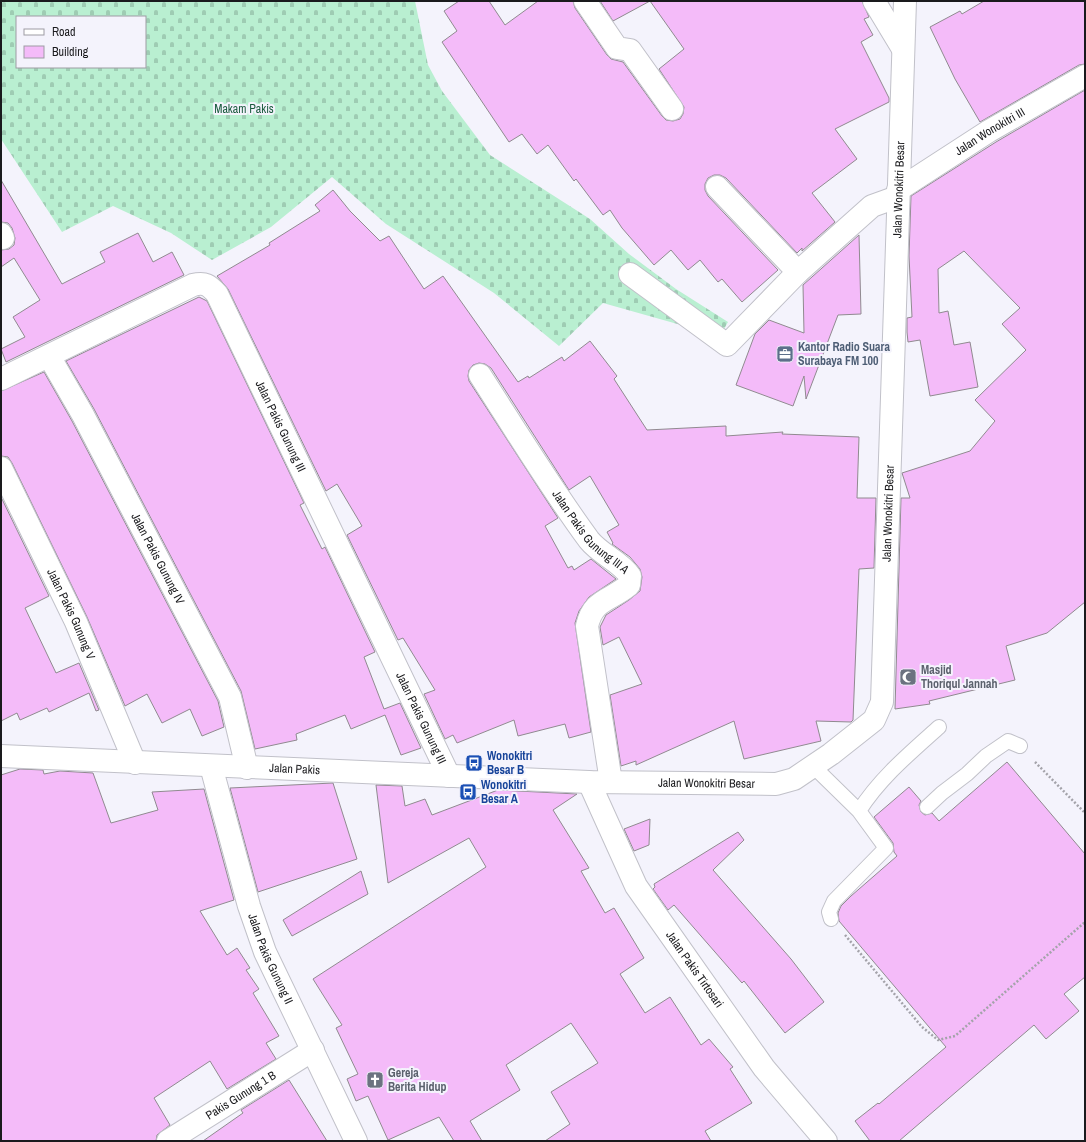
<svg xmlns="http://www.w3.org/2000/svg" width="1086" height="1142" viewBox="0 0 1086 1142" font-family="'Archivo Narrow',sans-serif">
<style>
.cemetery{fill:url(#cemetery-stones);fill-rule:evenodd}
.building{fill:#f4bbf9;stroke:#908a90}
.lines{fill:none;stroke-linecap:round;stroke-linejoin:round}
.lane-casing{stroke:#c1c1c9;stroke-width:16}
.street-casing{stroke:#c1c1c9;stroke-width:24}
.path{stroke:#a4a3aa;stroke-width:2.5;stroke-dasharray:2 2;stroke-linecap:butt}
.lane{stroke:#fff;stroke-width:14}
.street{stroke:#fff;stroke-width:22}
.labels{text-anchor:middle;stroke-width:4;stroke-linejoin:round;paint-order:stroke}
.park-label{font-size:12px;fill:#1c5c3f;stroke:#f4f3fc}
.street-label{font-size:12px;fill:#1a1a1d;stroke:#f4f3fc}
.service-label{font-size:12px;font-weight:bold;fill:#4e5e75;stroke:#f4f3fc;text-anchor:start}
.worship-label{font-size:12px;font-weight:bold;fill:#5b616d;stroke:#f4f3fc;text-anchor:start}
.transit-label{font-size:12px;font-weight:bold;fill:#164399;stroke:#f4f3fc;text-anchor:start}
</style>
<defs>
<pattern id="cemetery-stones" width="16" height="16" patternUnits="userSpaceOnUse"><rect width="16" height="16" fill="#b9efd1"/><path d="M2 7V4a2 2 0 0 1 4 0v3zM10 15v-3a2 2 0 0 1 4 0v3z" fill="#9eccb3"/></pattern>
</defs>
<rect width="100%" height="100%" fill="#f4f3fc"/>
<!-- cemetery -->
<path class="cemetery" d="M1,1H415L428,65L442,91L490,155L590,219L629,254L676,289L728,322L720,336L603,303L559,346L494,293L386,224L332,177L271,227L212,260L171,233L113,206L62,232L1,139ZM17,17H145V67H17Z"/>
<!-- building -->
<path class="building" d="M459,1H489L505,25L538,1H573L575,8L607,55L611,59L623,62L662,116L666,120L673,121L680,119L683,114L684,107L659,69L684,49L650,1H862L869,17L864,19L873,35L861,42L889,98V102L835,129L857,159L812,193L835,222L802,251V248L797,253L726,178L720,175H714L708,178L705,184V190L708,196L778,270L742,302L722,279L718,282L700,260L688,270L671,250L654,265L622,228L610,210L603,215L576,179L574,181L548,145L537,154L522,134L509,142L442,42L457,31L444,11Z
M600,1H650L613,21Z
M984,1H1085V64L1079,65L980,122L955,79L930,27L960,11L962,14Z
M1085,90V602L1047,633L1006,646L1015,680L929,701L930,704L895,709L901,498H910L902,473L970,451L995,421L975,400L1026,350L1002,324L1020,308L964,251L938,269L939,313L948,311L954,345L970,342L978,387L930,396L920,340L908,342L907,332V318L912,317L909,256L911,196L996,142Z
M1,180L62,284L105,262L100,252L138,233L153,262L172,252L184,275L6,362L1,349L25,337L13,317L40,300L14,258L1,267V250L9,249L14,245L15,238L12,228L8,223L1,222Z
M333,190L350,211L380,241L389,236L424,289L443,276L518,382L528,376L529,378L562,357L564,361L590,341L617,376L614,379L647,430L726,426V436L783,432L782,434L859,437L857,498H876L874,568L859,569L853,720L851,722L816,721L821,741L744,759L734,721L636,765V761L621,766L610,695L642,684L619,637L603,645L600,627L606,615L629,600L640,591L642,577L640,569L630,557L612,544L613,543L607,532L619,525L590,476L569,490L491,368L485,364L479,363L473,365L469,370L468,376L469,381L558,518L545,526L568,568L572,566L574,570L591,559L616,579L589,597L579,611L575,623L591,732L569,738L565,724L518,736L514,720L457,743L453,735L445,739L424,694L435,690L403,638L398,640L347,535L362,526L337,484L326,491L228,289L217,276L270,245L269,243L320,211L315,205Z
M859,235L861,314L838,315L806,399L804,376L793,406L736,385L755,334L769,320L804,333L803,285Z
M199,297L207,301L304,503L300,505L322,549L325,547L375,652L364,657L384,709L400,703L421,748L401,755L385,715L351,729L345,715L296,734L297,740L255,749L241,691L94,409L66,361Z
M44,372L72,421L218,701L224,727L202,736L190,709L162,723L147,694L125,706L87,617L12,463L8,457L1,456V391Z
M1,497L49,596L25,608L56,673L79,663L99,710L96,711L89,693L49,712L47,708L20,720L17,713L1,721Z
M1007,762L1085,854V977L1064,994L1079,1011L1046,1039L1034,1025L899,1141H870L855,1121L878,1103L879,1104L946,1047L839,921L838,913L841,906L851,896L897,856L894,852L893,843L874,817L909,787L921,801L919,805L921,812L925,815L932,813L939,821Z
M20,769L43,770L44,774L60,771L93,773L111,823L158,810L152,792L204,789L234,900L200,911L227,955L237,948L250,968L246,970L259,989L253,993L279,1036L266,1043L276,1059L227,1089L210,1061L154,1098L170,1125L157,1135L156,1141H1V775Z
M333,783L357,859L258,892L230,788Z
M376,785L402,786L405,806L425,799L432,815L498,790L577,794L553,810L589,868L581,871L605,913L614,908L644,958L620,974L645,1013L670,997L701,1045L709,1039L733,1067L730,1069L752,1103L705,1131L711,1141H545L570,1124L551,1092L598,1063L571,1023L506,1065L520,1090L470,1121L482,1141H454L439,1117L388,1140L368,1096L356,1101L347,1079L358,1074L336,1028L342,1025L313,979L486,867L469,838L388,883Z
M650,819L649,845L634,851L624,829Z
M738,832L744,840L713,870L791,959L824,1002L785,1033L744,981L742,983L674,905L668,910L653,889L655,887L654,884Z
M361,871L368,894L292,936L283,920Z
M289,1080L327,1141H203L243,1113L241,1110Z"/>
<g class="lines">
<!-- lane casing -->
<g class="lane-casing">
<path id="lane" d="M812,765L859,811L886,848L834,901L829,912L831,919
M927,807L942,793L967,774L986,756L1008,741L1020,746
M859,811C880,778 910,753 939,727"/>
</g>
<!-- street casing -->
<g class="street-casing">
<g id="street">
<path d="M585,1L617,48L630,50L672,109"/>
<path d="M874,1L903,49"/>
<path d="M717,187L798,272"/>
<path id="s1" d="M898,190L989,131L1085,76"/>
<path d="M1,234L3,238"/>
<path d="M630,274L727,345L798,272L872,206L897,197"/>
<path id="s2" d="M49,356L83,415L230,697L247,768"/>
<path id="s3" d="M480,375C516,431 550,487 589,540C601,555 620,561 630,576L629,585C610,601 593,599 587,626L611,782"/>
<path id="s4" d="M1,379L193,285C205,282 209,285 217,294L449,776"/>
<path id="s5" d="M1,468L76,622L135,763"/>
<path id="s6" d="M1,756L589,782L776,784L794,779L831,754L874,720L882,702L905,1"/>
<path id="s7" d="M211,766L249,906L265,952L356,1141"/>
<path id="s8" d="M589,782L636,886L764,1068L826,1141"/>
<path id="s9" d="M168,1141L313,1050"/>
</g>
</g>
<!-- path -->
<path class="path" d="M1035,762L1085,813
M845,935L922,1027L938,1040L955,1036L1085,922"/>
<!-- lane -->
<use href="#lane" class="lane"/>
<!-- street -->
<use href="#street" class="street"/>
</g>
<!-- icons -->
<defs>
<g id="office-square" transform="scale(0.9)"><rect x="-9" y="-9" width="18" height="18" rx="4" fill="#5c6f8a" stroke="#f4f3fc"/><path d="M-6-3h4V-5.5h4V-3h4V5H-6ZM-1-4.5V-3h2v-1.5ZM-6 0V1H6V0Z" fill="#fff"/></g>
<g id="mosque-square" transform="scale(0.9)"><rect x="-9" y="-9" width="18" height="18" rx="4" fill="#6b7280" stroke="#f4f3fc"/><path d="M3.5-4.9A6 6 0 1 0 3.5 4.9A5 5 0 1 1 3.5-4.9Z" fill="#fff"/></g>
<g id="bus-square" transform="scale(0.9)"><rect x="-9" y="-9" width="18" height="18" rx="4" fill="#1a4fb4" stroke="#f4f3fc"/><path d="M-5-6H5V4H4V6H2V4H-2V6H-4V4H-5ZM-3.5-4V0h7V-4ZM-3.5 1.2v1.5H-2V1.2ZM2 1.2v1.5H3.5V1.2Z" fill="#fff"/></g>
<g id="church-square" transform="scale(0.9)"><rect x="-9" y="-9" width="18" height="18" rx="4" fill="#6b7280" stroke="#f4f3fc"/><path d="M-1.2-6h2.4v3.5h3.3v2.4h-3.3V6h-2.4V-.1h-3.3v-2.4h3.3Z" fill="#fff"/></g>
</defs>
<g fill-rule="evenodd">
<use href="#office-square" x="785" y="354"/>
<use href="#mosque-square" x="908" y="677"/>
<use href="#bus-square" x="474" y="763"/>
<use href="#bus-square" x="468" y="792"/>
<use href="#church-square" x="375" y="1080"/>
</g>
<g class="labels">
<!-- park labels -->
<g class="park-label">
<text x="244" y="113">Makam Pakis</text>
</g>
<!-- street labels -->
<g class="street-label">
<text dy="4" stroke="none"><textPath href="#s1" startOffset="109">Jalan Wonokitri III</textPath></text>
<text dy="4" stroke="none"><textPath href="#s6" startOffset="1426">Jalan Wonokitri Besar</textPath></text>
<text dy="4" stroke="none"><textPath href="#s4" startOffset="388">Jalan Pakis Gunung III</textPath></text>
<text dy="4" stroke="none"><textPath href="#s6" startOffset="1102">Jalan Wonokitri Besar</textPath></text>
<text dy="4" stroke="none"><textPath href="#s3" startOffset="193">Jalan Pakis Gunung III A</textPath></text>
<text dy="4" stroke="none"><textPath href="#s2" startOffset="230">Jalan Pakis Gunung IV</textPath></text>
<text dy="4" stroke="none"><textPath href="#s5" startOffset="162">Jalan Pakis Gunung V</textPath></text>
<text dy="4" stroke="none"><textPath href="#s4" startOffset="712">Jalan Pakis Gunung III</textPath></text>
<text dy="4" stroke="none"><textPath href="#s6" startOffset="294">Jalan Pakis</textPath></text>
<text dy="4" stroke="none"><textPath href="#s6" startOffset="706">Jalan Wonokitri Besar</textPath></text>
<text dy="4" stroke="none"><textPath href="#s7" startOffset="202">Jalan Pakis Gunung II</textPath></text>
<text dy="4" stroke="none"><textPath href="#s8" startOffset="216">Jalan Pakis Tirtosari</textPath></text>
<text dy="4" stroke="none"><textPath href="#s9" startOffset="86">Pakis Gunung 1 B</textPath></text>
</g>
<!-- service labels -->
<g class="service-label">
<text x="798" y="351">Kantor Radio Suara<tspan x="798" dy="14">Surabaya FM 100</tspan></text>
</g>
<!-- worship labels -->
<g class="worship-label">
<text x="921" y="674">Masjid<tspan x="921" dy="14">Thoriqul Jannah</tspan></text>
<text x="388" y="1077">Gereja<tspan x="388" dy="14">Berita Hidup</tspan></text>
</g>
<!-- transit labels -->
<g class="transit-label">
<text x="487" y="760">Wonokitri<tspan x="487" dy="14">Besar B</tspan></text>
<text x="481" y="789">Wonokitri<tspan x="481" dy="14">Besar A</tspan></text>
</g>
</g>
<!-- border -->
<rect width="1086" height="1142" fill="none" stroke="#1a1a1d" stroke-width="4"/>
<!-- legend -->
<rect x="16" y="16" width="130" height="52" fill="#f4f3fc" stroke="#9d9ca3"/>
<rect x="24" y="29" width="20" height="6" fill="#ffffff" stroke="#9d9ca3"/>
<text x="52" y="36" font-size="12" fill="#1a1a1d">Road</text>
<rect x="24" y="46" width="20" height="12" fill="#f4bbf9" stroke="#9d9ca3"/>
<text x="52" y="56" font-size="12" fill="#1a1a1d">Building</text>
</svg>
